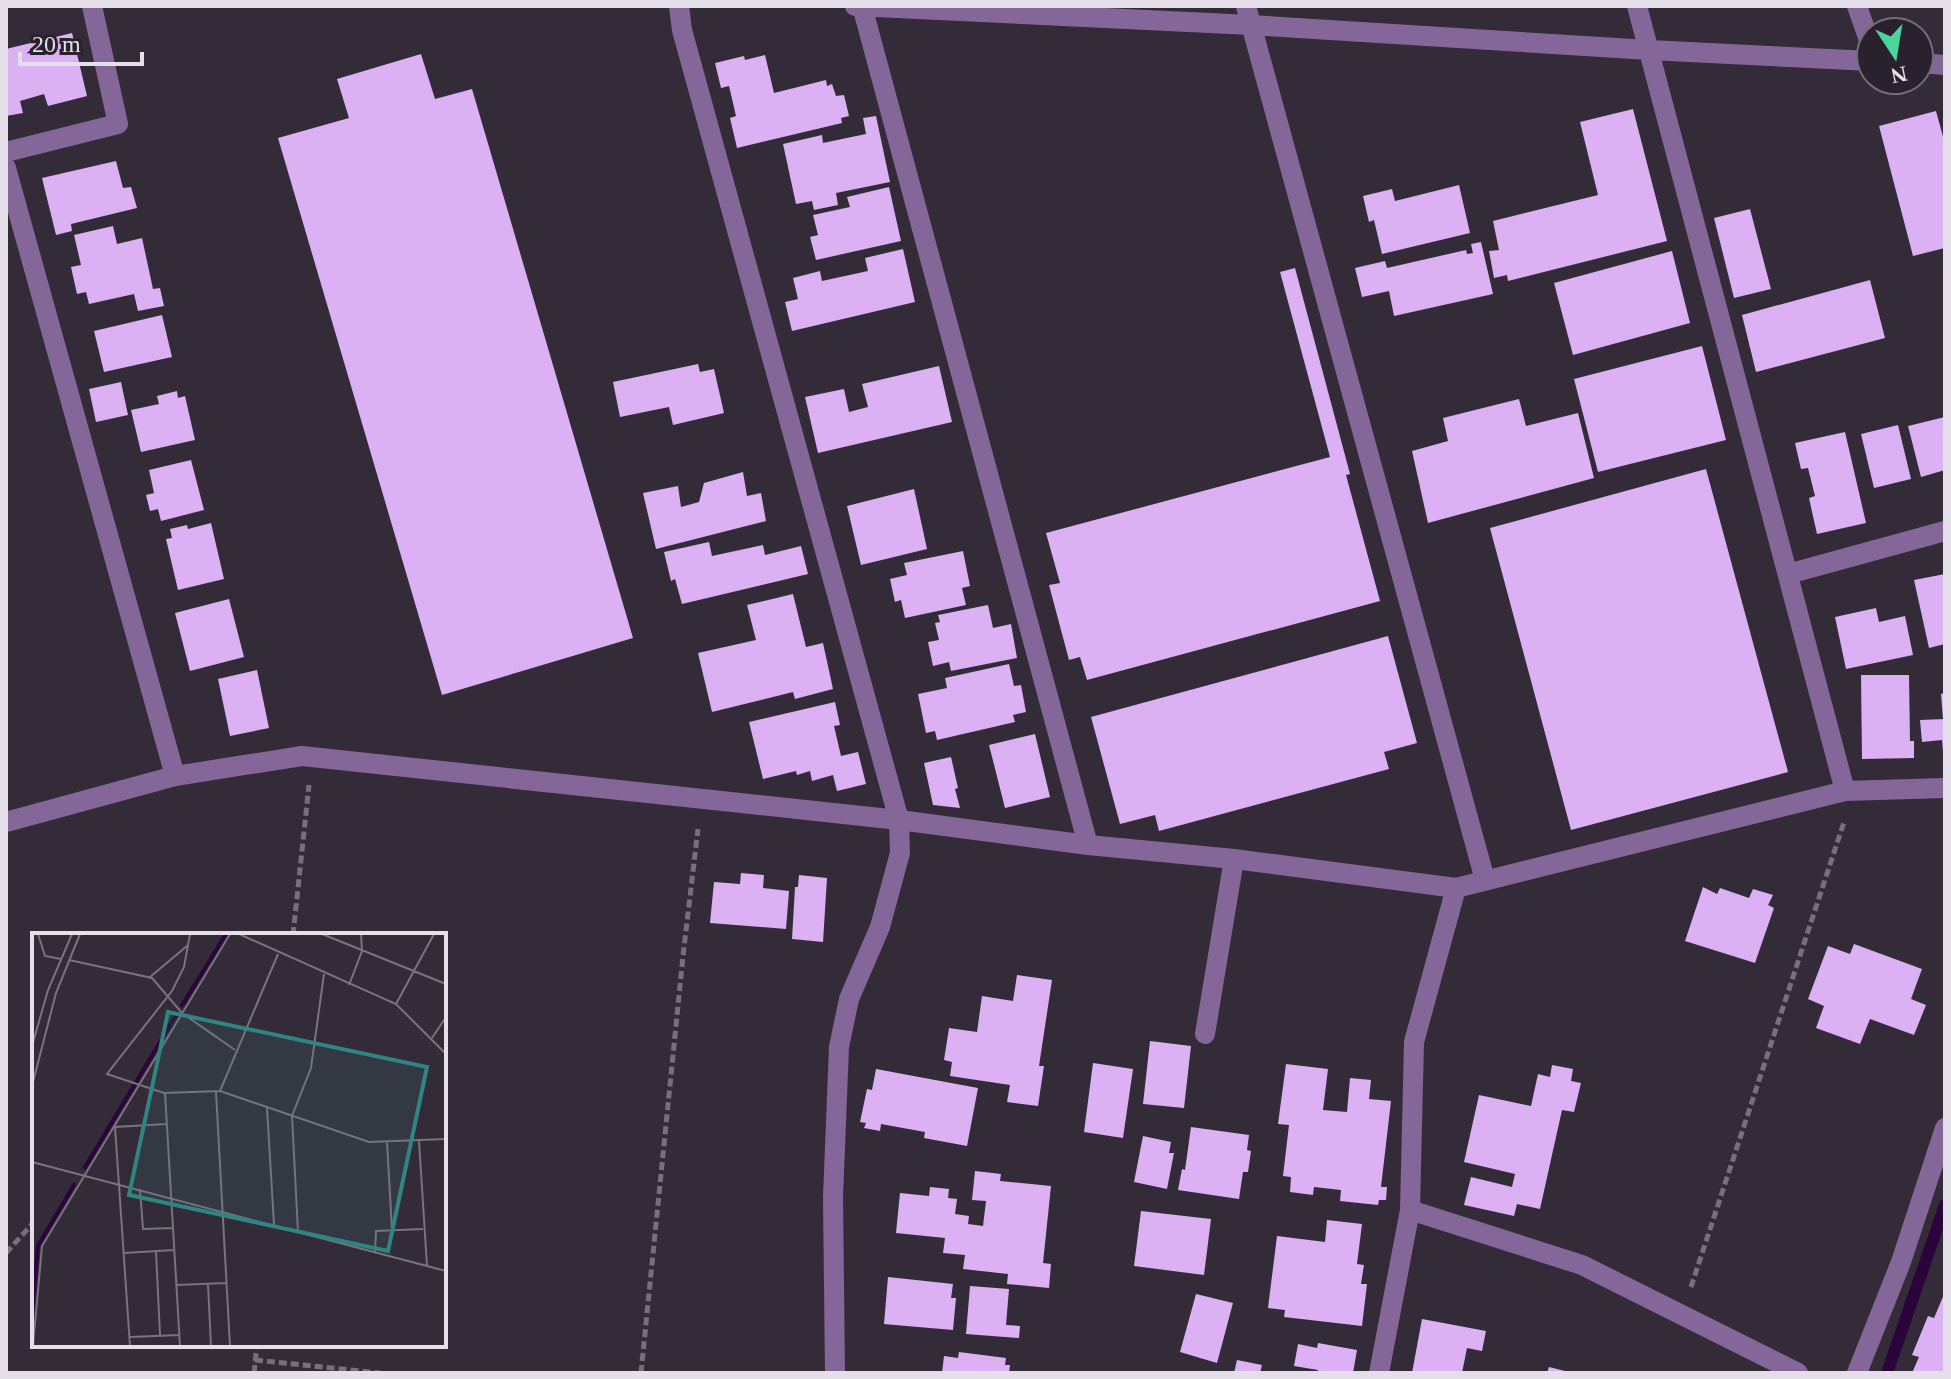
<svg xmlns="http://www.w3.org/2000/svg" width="1951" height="1379" viewBox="0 0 1951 1379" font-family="'Times New Roman',serif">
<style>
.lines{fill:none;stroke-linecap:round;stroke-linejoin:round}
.stream{stroke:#2a043b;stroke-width:12}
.building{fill:#dbb1f4}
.path{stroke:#776f7b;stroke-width:5;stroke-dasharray:8 4;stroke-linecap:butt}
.minor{stroke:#856698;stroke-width:20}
.inset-river{fill:none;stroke:#2a043b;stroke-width:4}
.inset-road{fill:none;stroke:#7a737f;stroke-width:2}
.view{fill:#2f8680;fill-opacity:0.15;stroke:#2f8680;stroke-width:4}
.inset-edge{fill:none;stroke:#e4dfe8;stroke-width:4}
</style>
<rect width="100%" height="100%" fill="#342b39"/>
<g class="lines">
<!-- stream -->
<path class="stream" d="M1887,1373L1945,1205"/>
</g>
<!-- building -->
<path class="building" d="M72,33L87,96L48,106L44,94L20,101L23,113L6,116V49Z
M421,54L435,99L472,89L633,638L442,695L278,138L349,118L337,79Z
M765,55L774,93L826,80L827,86L832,84L836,96L844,95L849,116L841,118L842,123L737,148L730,118L736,116L729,86L721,88L715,63L744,56L745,60Z
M1633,109L1667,241L1508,281L1507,275L1494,278L1489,251L1499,250L1493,221L1598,195L1580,122Z
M1936,111L1945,144V248L1913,256L1879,126Z
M876,116L890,182L836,193L838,205L814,210L812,201L796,204L783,144L822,135L823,143L866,134L863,118Z
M116,161L123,188L131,187L137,208L71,224L72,231L56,235L42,178Z
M1459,185L1470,233L1382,254L1374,220L1369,222L1363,196L1392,189L1395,201Z
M889,187L901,241L816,260L810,237L818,235L813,215L850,207L847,197Z
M1750,209L1771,289L1734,298L1714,218Z
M113,226L117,244L142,238L153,289L160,288L164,306L138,311L134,294L89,304L86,292L77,294L71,267L81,265L74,235Z
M1481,242L1493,294L1394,316L1389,291L1362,297L1355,268L1385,261L1387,268L1466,250L1467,254L1473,253L1471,244Z
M903,249L915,302L792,331L785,302L798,299L793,278L820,271L822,281L868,271L865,258Z
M1672,251L1690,323L1573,355L1554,283Z
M1295,268L1350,474L1346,475L1380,601L1087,680L1080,657L1069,660L1049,585L1060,583L1046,533L1330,457L1280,272Z
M1870,280L1885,338L1756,372L1742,315Z
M162,315L172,357L104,372L94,331Z
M1702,346L1726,440L1598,472L1574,379Z
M698,364L700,372L714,369L724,413L673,425L669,407L620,417L613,382Z
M939,366L952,422L818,453L805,397L844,389L849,412L868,407L862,384Z
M121,382L128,415L96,422L89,389Z
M177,391L178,398L185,396L195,440L141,452L131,410L159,404L157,396Z
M1519,399L1526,426L1578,413L1594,478L1428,523L1412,451L1448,441L1443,418Z
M1945,417V470L1921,477L1908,426Z
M1898,425L1911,479L1874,488L1861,434Z
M1845,432L1866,523L1817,534L1809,498L1815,496L1808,468L1801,469L1795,443Z
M191,460L204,510L161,521L158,509L150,511L146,495L154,493L149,470Z
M1706,469L1788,772L1571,830L1490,528Z
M743,472L747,496L761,493L766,521L656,549L643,493L678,486L681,507L699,502L704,483Z
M914,489L927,549L861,565L847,506Z
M211,523L224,579L178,590L166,539L172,538L170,529L187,525L188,529Z
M709,542L712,556L763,545L765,555L801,546L808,574L682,604L675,579L671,581L664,552Z
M963,551L970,586L962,588L966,605L905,618L901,600L895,602L890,579L907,575L904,563Z
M1945,574V644L1929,648L1914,580Z
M793,594L806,647L823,643L833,689L795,699L793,692L712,712L698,653L756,640L747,605Z
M229,599L244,657L190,671L175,613Z
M988,605L993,628L1011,624L1017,658L951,671L949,662L933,666L928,642L939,640L935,623L940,622L938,615Z
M1876,608L1879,622L1905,616L1913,655L1846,669L1835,617Z
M1388,636L1417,743L1384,752L1389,769L1159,831L1155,815L1120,824L1091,717Z
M1009,664L1014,686L1021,685L1026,712L1013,715L1015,722L937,740L935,731L926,733L918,694L947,688L945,678Z
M257,670L269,728L230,736L218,679Z
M1861,675H1909L1910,741H1914V758L1862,759Z
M1945,693V718L1943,719L1941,694Z
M835,702L840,725L834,726L841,756L858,752L866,784L837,791L833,775L812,781L810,771L797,775L796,771L763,779L749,722Z
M1945,719V751H1943L1942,740L1922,742L1920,720Z
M1035,734L1050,797L1005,808L989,745Z
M951,757L958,788L955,789L960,808L933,805L924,763Z
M741,873L764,875L763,888L789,891L786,929L710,923L714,882L740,884Z
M799,875L827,878L823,942L792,939L795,887H798Z
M1703,887L1717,894L1720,888L1749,898L1753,889L1773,895L1768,905L1774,908L1755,963L1685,941Z
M1854,944L1922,969L1911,999L1926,1005L1914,1035L1870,1019L1860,1044L1816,1028L1824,1006L1808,999L1828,946L1850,954Z
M1017,975L1052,980L1039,1066H1044L1038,1106L1007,1102L1010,1085L950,1076L952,1062L944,1060L949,1028L977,1032L982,996L1013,1001Z
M1150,1041L1191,1046L1184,1108L1143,1104Z
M1093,1063L1133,1069L1123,1138L1084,1132Z
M1286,1064L1328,1069L1323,1110L1347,1112L1350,1078L1371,1080L1369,1099L1391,1101L1381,1187H1387L1386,1200H1379L1378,1205L1340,1201L1341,1190L1314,1187L1313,1195L1290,1192L1291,1177L1283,1176L1289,1125L1278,1124Z
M1552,1065L1573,1069L1571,1081L1581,1083L1574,1112L1562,1110L1540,1209L1517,1204L1514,1216L1464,1205L1471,1177L1512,1187L1515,1174L1464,1162L1479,1095L1531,1106L1538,1074L1550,1077Z
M876,1069L978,1088L967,1146L924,1138L925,1132L881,1124L880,1131L864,1128L866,1123L860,1122L867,1089L872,1090Z
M1191,1127L1249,1135L1247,1150L1251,1151L1248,1172H1243L1239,1199L1178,1190L1182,1169L1185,1170Z
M1143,1136L1171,1142L1169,1153H1174L1167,1189L1134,1182Z
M975,1171L1001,1174L1000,1181L1051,1186L1043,1263L1051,1264L1049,1288L1007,1284L1008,1274L963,1269L965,1255L943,1253L945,1238L896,1233L900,1193L929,1196L930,1187L949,1189L948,1198L957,1199L955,1214L969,1216L968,1224L983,1226L986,1201L972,1200Z
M1141,1211L1211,1219L1204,1275L1134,1266Z
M1327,1220L1362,1224L1357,1264L1364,1265L1361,1284H1367L1362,1326L1284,1317L1285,1310L1268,1308L1277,1236L1325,1242Z
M888,1277L953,1284L951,1298H956L953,1330L884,1324Z
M970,1286L1009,1289L1006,1325L1020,1326L1019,1338L966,1334Z
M1945,1292V1373H1912L1919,1357L1912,1355L1928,1316L1934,1318Z
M1196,1294L1233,1303L1217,1363L1180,1352Z
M1422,1319L1486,1331L1482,1351L1467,1348L1462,1373H1412Z
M1318,1343L1357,1350L1353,1373H1317L1318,1370L1294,1366L1298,1344L1317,1348Z
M959,1352L1006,1358L1005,1365H1010L1009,1373H942L944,1356L958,1358Z
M1237,1360L1262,1365L1260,1373H1234Z
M1549,1367L1569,1372V1373H1547Z"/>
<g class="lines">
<!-- path -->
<path class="path" d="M293,935L309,785
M6,1253L34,1222
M1691,1287L1844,822
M255,1360L380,1373
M254,1373L257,1345
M641,1373L683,956L698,829"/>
<!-- minor -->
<path class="minor" d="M679,6L682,30L899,820L900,853L880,927L849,999L839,1047L833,1197L835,1373
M855,6L1251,25L1649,50L1871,61
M862,6L1088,845
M1246,6L1485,880
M1637,6L1845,791
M1857,6L1871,46
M1919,63L1945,65
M6,152L118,124L92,6
M6,168L175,776
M1788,574L1945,531
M6,822L175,776L302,756L899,820L1088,845L1234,859L1456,888L1845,791L1945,788
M1205,1034L1234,859
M1410,1210L1582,1265L1798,1373
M1379,1373L1410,1210L1414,1042L1456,888
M1857,1373L1901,1262L1945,1128"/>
</g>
<!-- overview -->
<g transform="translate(32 933)">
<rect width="414" height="414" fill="#342b39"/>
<path class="inset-river" d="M149,74L194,1M52,236L146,79M0,380L6,313L43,250"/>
<path class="inset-road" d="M6,1L13,23L29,26M158,1L152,34L140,58L75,141L132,160L188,158L337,209L414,206M207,1L364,71L414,121M290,1L414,51M37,27L120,45L150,80L203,117M118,44L155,13M317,52L330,18L329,1M364,71L402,1M400,105L414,84M0,113L16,57L40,1M0,153L24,60L48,1M188,158L246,21M184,159L198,413M133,160L148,413M235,175L242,292M387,208L395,333M355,209L360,297M0,229L414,338M108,256L111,296L141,295M266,299L260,183L279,135L292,41M124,318L128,402M343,319L344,298L391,296M92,320L142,317M176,351L179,413M145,352L194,350M98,404L148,402M1,413L10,313L198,1M98,413L83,194L135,191"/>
<path class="view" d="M136,79L395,134L356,318L97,262Z"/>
<rect width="414" height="414" class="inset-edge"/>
</g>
<!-- border -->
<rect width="1951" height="1379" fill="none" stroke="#e4dfe8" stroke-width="16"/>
<!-- north arrow -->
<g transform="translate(1895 56) rotate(168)"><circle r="38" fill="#2a212f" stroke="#746d79" stroke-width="2"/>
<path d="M0-6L14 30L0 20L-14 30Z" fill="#4bd49b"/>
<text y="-12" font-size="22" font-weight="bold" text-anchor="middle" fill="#e4dfe8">N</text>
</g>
<!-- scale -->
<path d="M20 52v12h122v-12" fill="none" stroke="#e4dfe8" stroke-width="4"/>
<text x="32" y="52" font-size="24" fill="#e4dfe8" stroke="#2a212f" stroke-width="6" paint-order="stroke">20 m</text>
</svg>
